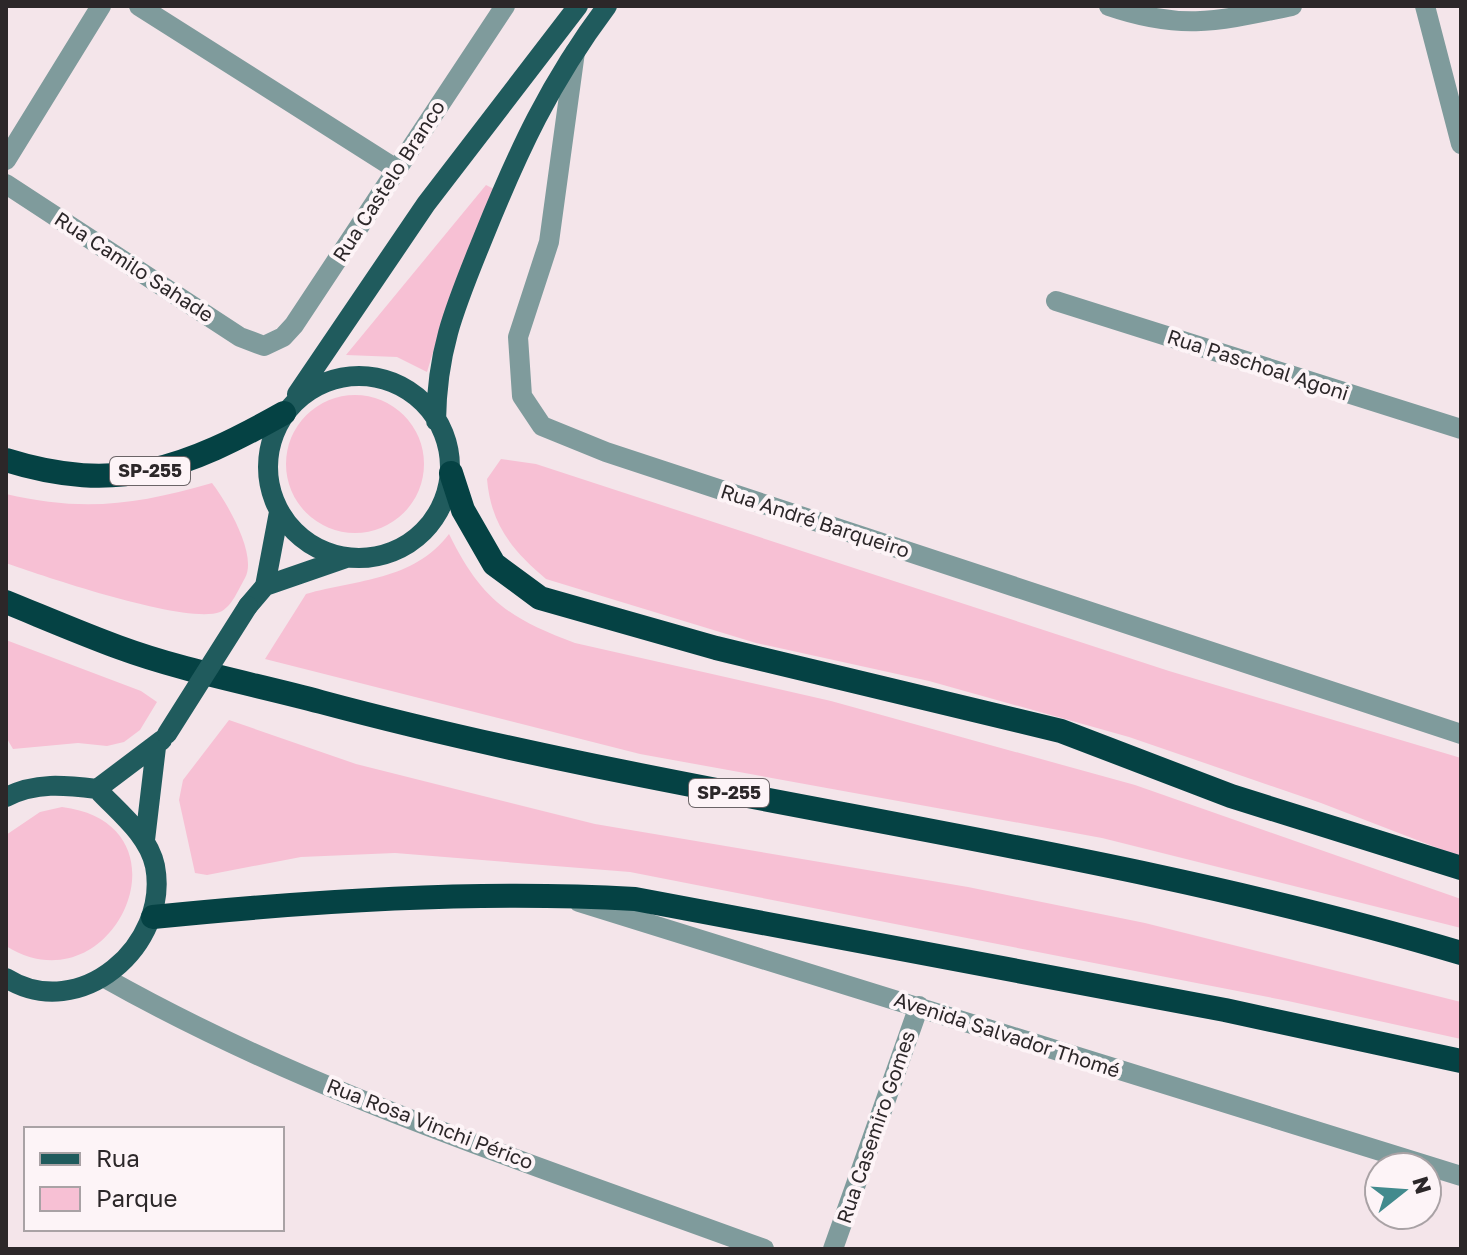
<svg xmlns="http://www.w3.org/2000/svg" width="1467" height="1255" viewBox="0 0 1467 1255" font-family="'Golos Text',sans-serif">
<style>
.green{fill:#f7c0d4}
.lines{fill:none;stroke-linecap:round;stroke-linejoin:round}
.minor{stroke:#7f9b9c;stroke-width:20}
.major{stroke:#205b5d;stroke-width:20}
.highway{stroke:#054244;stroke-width:24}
.major-bridge{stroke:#205b5d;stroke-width:20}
.labels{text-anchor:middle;stroke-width:8;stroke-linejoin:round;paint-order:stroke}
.shield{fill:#fdf4f7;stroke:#6b6467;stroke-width:2}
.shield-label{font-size:18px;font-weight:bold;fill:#2c2729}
.street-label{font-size:20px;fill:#2c2729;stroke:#fdf4f7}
</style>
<rect width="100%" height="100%" fill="#f4e5ea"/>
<!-- green -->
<path class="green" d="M486,185L500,192L444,316L427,372L397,357L346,355Z
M286 464a69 69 0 1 1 138 0a69 69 0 1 1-138 0Z
M501,459L536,464L1169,671L1461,758V857L1321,803L1129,737L929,681L756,643L546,579C512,550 491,525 487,479Z
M212,483C226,501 258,555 245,578C239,588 232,607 220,612C186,625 43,576 6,563V494C83,512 136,505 212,483Z
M449,534C481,599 508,618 575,643L831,701L1135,785L1461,899V928L1102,838L640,754L265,659L306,594C358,579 413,581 449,534Z
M6,640L141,691L157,702L140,730L124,742L107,746L78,743L13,749L6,737Z
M229,720L356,764L595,824L968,887L1145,923L1461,1002V1039L1288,1001L630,872L395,853L301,857L207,875L195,873L179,800L183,780Z
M62,807C198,824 113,1013 6,946V835L40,812Z"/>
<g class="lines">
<!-- minor -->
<path class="minor" d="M139,6L396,169
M1109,6C1182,31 1219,21 1292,6
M1425,6L1461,144
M575,52L549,242L518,337L522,396L542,426L606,452L1461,734
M6,160L101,6
M6,184L240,337L264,346L283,337L294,325L505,6
M1056,301L1461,429
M579,902L1461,1176
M105,978C312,1095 542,1167 764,1249
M833,1249L919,1006"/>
<!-- major -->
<path class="major" d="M268 467a91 91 0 1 1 182 0a91 91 0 1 1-182 0Z
M297,394L426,204L578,6
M436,421C437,347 456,305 483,238C518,151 550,82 607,6
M265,586L279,512
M248,606L265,586L346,558
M97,789L162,740
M6,797C36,782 64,785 97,789C118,812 148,834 155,866C170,945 80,1024 6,978
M145,840L156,747"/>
<!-- highway -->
<path class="highway" d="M6,460C118,495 186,468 284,413
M451,473L463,510L494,564L540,598L716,648L1061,731L1231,796L1461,868
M6,602C43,617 80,633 118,647C183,671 254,684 321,702C697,803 1088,841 1461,953
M153,917C313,901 475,890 635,899L1225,1010L1461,1061"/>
<!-- major-bridge -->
<path class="major-bridge" d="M167,734L248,606"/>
</g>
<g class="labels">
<!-- shield labels -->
<g class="shield">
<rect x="110" y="457" width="80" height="28" rx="6"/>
<rect x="689" y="779" width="80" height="28" rx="6"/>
</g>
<g class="shield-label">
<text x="150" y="477">SP-255</text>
<text x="729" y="799">SP-255</text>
</g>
<!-- street labels -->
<g class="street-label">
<text transform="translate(389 181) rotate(-57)" y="7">Rua Castelo Branco</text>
<text transform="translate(134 267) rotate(33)" y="7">Rua Camilo Sahade</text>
<text transform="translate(1258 365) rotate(18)" y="7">Rua Paschoal Agoni</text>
<text transform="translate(815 521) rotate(18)" y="7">Rua André Barqueiro</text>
<text transform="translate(1007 1035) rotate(18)" y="7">Avenida Salvador Thomé</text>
<text transform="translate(430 1124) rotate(21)" y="7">Rua Rosa Vinchi Périco</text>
<text transform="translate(876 1127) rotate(-71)" y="7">Rua Casemiro Gomes</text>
</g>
</g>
<!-- border -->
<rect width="1467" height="1255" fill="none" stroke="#2c2729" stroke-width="16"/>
<!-- legend -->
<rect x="24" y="1127" width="260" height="104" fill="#fdf4f7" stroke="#a9a2a5" stroke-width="2"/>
<rect x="40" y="1153" width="40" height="12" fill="#205b5d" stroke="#a9a2a5" stroke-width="2"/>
<text x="96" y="1167" font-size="24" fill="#2c2729">Rua</text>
<rect x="40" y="1187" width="40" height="24" fill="#f7c0d4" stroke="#a9a2a5" stroke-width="2"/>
<text x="96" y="1207" font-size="24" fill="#2c2729">Parque</text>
<!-- north arrow -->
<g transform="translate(1403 1191) rotate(73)"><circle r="38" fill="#fdf4f7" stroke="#a9a2a5" stroke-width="2"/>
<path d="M0-6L14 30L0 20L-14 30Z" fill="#428a8d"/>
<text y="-12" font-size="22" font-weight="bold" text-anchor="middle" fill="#2c2729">N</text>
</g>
</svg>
